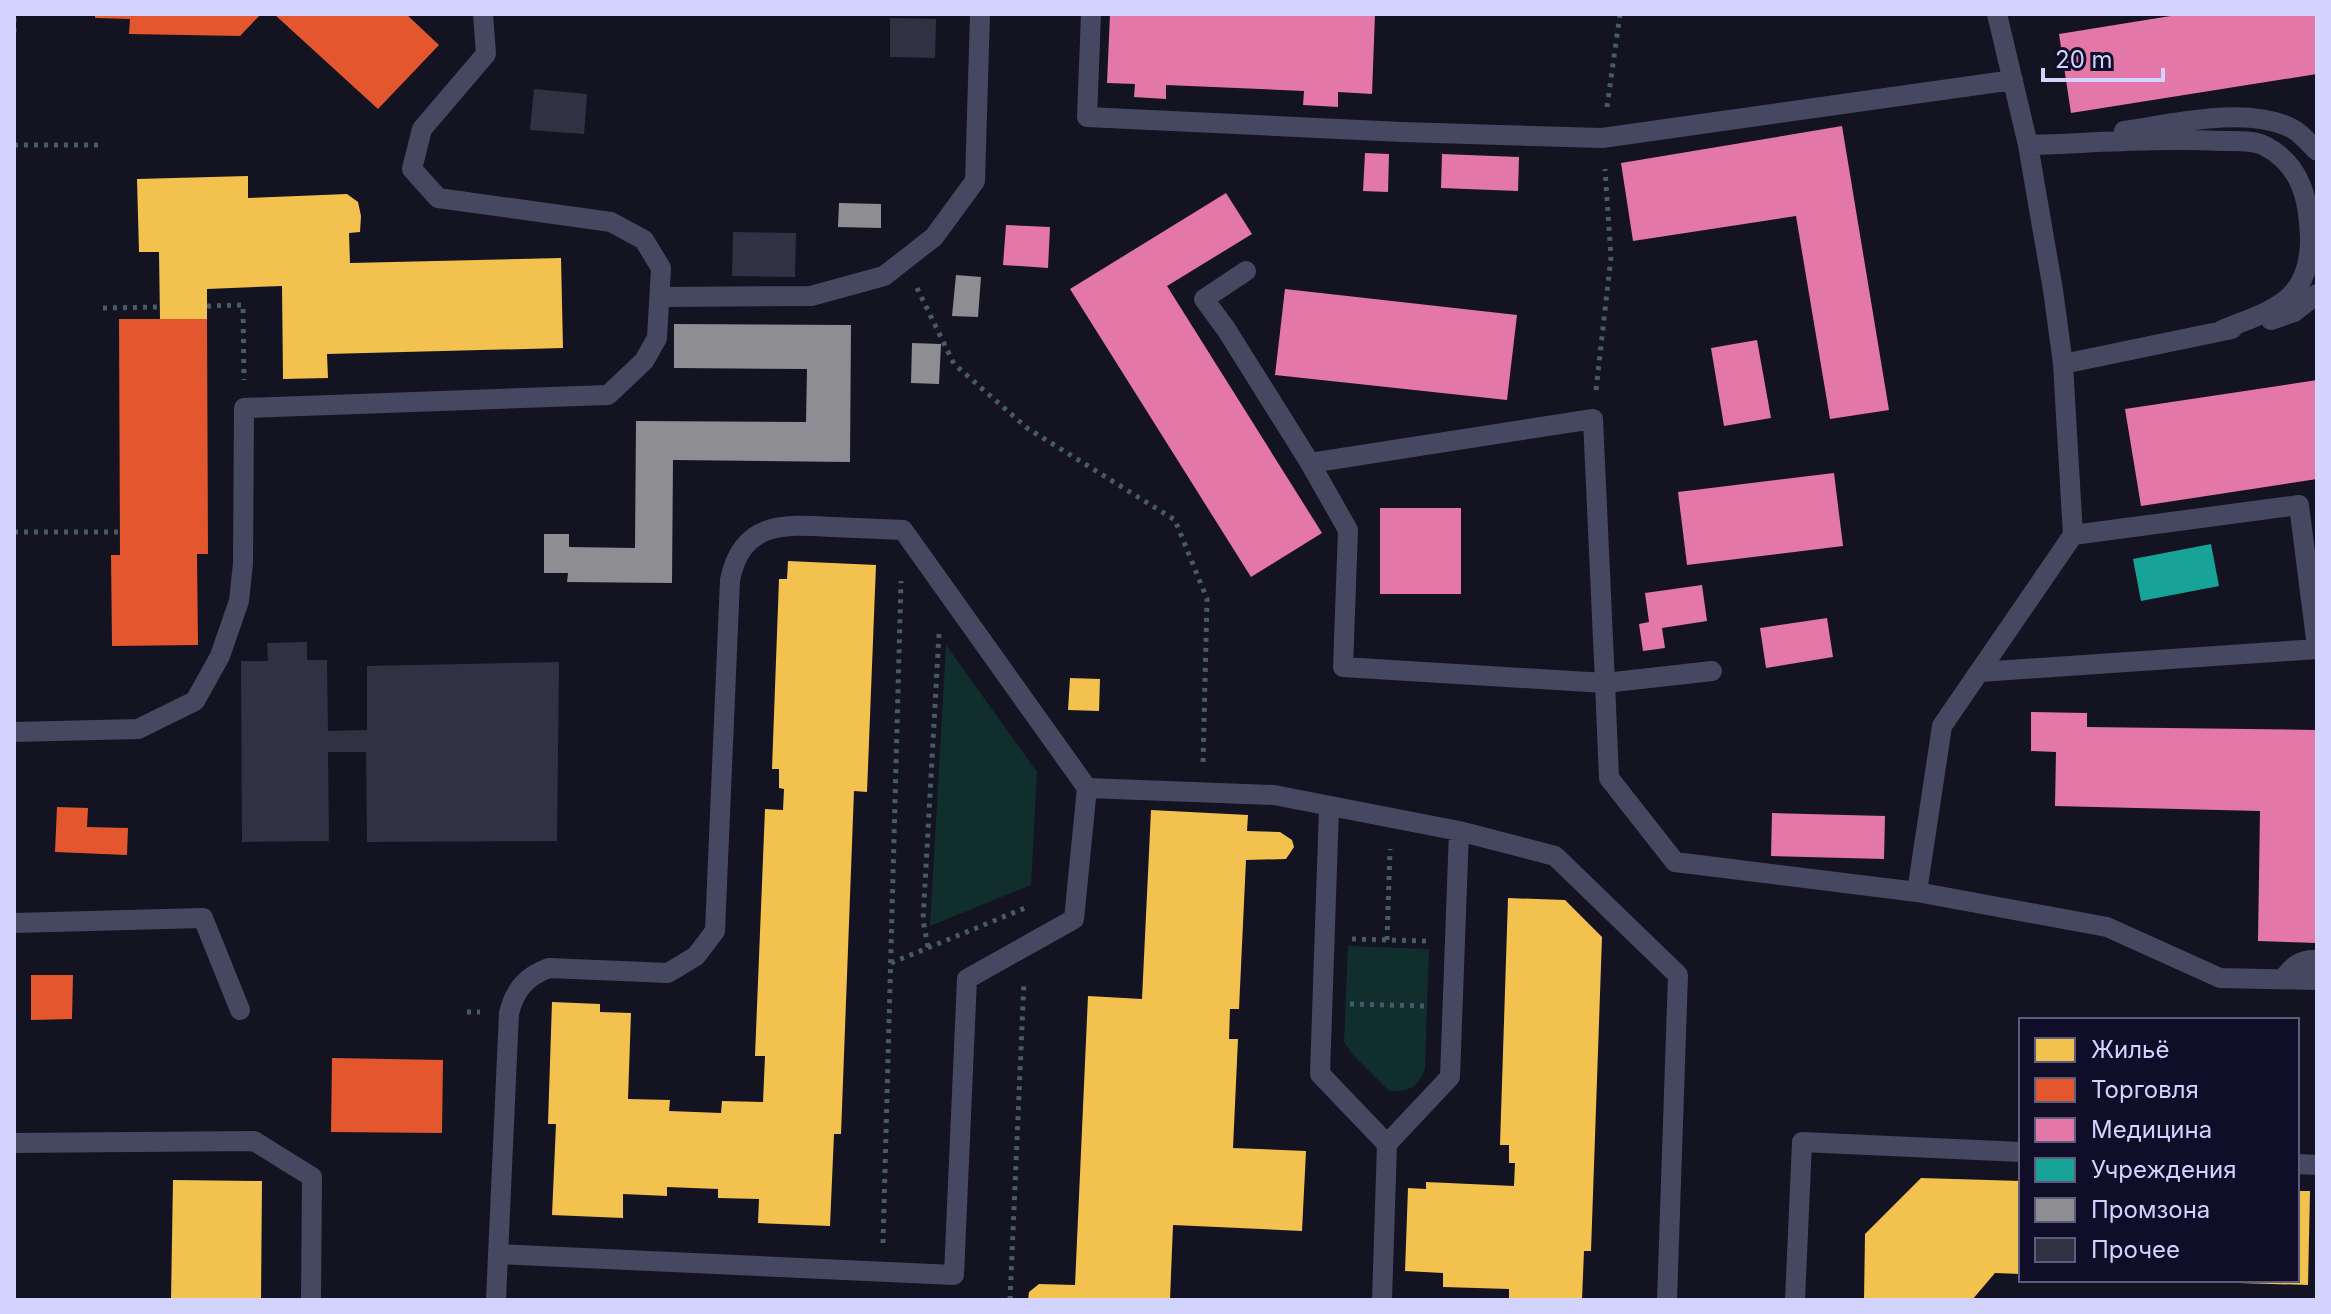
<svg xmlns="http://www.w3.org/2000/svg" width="2331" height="1314" viewBox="0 0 2331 1314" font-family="Inter,sans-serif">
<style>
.green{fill:#102e2b}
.homes{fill:#f2c14e}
.shops{fill:#e4572e}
.health{fill:#e377a8}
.public{fill:#17a398}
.industry{fill:#8d8d92}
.building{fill:#323143}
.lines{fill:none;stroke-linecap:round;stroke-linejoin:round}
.path{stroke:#465a68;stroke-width:5;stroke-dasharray:4 6;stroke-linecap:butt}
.lane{stroke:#464862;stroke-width:20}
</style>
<rect width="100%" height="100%" fill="#141321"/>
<!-- green -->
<path class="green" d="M946,645L1037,772L1031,885L930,926Z
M1348,946L1429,949L1425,1068C1419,1088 1408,1092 1389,1091L1353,1055L1344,1042Z"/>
<!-- homes -->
<path class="homes" d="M248,176V198L347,194L358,202L361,216L360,232L349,233L350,263L561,258L563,348L327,354L328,378L283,379L282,286L207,289V319H160L159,252H139L137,179Z
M788,561L876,565L867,792L854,791L841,1134H834L830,1226L758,1223L759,1199L718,1198V1189L667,1187V1196L623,1194V1218L552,1215L556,1124H548L552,1002L600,1004V1012L631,1013L628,1099L670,1100L669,1111L721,1113L722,1101L763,1102L765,1056H755L765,809L783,810L784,789L779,788V769H772L779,579H787Z
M1070,678L1100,679L1099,711L1068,710Z
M1151,810L1248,815L1247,831L1280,832L1292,840L1294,847L1286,859L1246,860L1239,1009H1230L1229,1039H1238L1233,1148L1306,1151L1302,1231L1173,1225L1170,1300H1028L1029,1292L1039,1284L1075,1285L1088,996L1142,999Z
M1508,898L1565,900L1602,937L1591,1251H1584L1582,1300H1509V1289L1443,1287V1273L1405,1271L1408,1188L1426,1189V1182L1514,1186L1515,1163H1509V1145H1500Z
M1921,1178L2021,1181V1274L1995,1273L1972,1300H1864L1865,1234Z
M173,1180L262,1181L261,1300H171Z
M2297,1191H2310L2308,1285L2239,1283V1280H2297Z"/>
<!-- shops -->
<path class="shops" d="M95,14H261L240,36L129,34L130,19L95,18Z
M274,14H406L439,45L378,109Z
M119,319H207L208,554H197L198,645L112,646L111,555H120Z
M57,807L88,808L87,827L128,828L127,855L55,852Z
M31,975H73L72,1019L31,1020Z
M332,1058L443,1060L442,1133L331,1132Z"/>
<!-- health -->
<path class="health" d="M1110,14H1375L1372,94L1338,92V107L1303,105L1304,91L1166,85V99L1134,97L1135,84L1107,83Z
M2183,14H2317V74L2071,113L2059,34Z
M1842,126L1889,410L1830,419L1796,216L1633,241L1621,163Z
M1365,153L1389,154L1388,192L1363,191Z
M1442,154L1519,157L1518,191L1441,188Z
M1226,193L1252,234L1167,286L1322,533L1251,577L1070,289Z
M1006,225L1050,227L1048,268L1003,265Z
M1285,289L1517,315L1507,400L1275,375Z
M1757,340L1771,418L1724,426L1711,348Z
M2317,380V479L2141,506L2125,409Z
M1834,473L1843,546L1687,565L1678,492Z
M1380,508H1461V594H1380Z
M1702,585L1707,621L1662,628L1665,648L1643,651L1639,624L1649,622L1645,593Z
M1827,618L1833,657L1766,668L1760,628Z
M2031,712L2087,713V727L2317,730V943L2258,941L2260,811L2055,806L2056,752L2031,751Z
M1772,813L1885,816L1884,859L1771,856Z"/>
<!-- public -->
<path class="public" d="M2211,544L2219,586L2141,601L2133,559Z"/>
<!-- industry -->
<path class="industry" d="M839,203L881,204V228L838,227Z
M956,275L981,277L978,317L952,316Z
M674,324L851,325L850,462L673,460L672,583L567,582L568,573H544V534H569V547L635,548L636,421L806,422L807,369L674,368Z
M912,343L941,344L939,384L911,383Z"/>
<!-- building -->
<path class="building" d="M890,18L936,19L935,58L890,57Z
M534,89L587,94L584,134L530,130Z
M733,232L796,233L795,277L732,276Z
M307,642V660H327L328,731L367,730V666L559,662L557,841L367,842L366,752H328L329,841L242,842L241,661H268L267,643Z"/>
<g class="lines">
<!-- path -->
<path class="path" d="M14,32V14
M1607,107L1620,14
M14,145H99
M917,288L954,364L1027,428L1175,520L1207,599L1203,764
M207,306L243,305L244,380
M103,308L160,307
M1596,390L1611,257L1605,169
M14,532H120
M1352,939L1426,941
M1387,940L1390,849
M928,947L923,920L939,634
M891,963L1025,908
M1350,1004L1424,1006
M467,1012H480
M883,1243L901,581
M1010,1300L1024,981"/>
<!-- lane -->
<path class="lane" d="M1091,14L1087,117L1402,132L1602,138L2013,80
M1997,14L2028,145L2053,290L2063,364L2073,535L1942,726L1917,892L2107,927L2220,978L2317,980
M2124,131C2172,124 2244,106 2289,127C2299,131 2309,143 2317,151
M2028,145C2093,143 2158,138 2223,141C2236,141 2254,140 2265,146C2302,165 2309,201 2310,239C2310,303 2271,310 2222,330
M1246,271L1204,299L1226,329L1310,463
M660,297L811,296L884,276L934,237L975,181L980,14
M2271,320L2294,312L2317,294
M2063,364L2232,329
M2073,535L2299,505L2317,647
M1712,671L1605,683L1593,419L1310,463L1348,530L1343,667L1605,683L1609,778L1675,862L1917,892
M1980,672L2317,649
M14,732L138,729L195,701L220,656L239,601L243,563L244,408L608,395L644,361L657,338L661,268L644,240L611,222L438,198L412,169L422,129L486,54L483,14
M1087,788L1274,795L1459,831L1555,856L1678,975L1667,1300
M1329,808L1320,1074L1387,1144
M14,923L203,918L240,1010
M2283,979C2293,966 2300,959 2317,960
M14,1143L254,1141L312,1177L311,1300
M2297,1164L2317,1165
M496,1300L509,1013C515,989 527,976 549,968L668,973L696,956L715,931L730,580C742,521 784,524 833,527C856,528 879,529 903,530L1087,788L1074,919L967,979L954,1275L498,1254
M1382,1300L1387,1144L1450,1077L1459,831
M1795,1300L1802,1142L2021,1152"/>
</g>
<!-- border -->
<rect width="2331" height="1314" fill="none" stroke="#d3d3ff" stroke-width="32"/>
<!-- legend -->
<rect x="2019" y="1018" width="280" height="264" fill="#0f0d27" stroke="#5d5c7d" stroke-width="2"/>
<rect x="2035" y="1038" width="40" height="24" fill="#f2c14e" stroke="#5d5c7d" stroke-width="2"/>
<text x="2091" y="1058" font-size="24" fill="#d3d3ff">Жильё</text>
<rect x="2035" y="1078" width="40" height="24" fill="#e4572e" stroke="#5d5c7d" stroke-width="2"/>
<text x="2091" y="1098" font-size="24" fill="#d3d3ff">Торговля</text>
<rect x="2035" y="1118" width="40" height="24" fill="#e377a8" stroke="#5d5c7d" stroke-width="2"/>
<text x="2091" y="1138" font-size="24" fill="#d3d3ff">Медицина</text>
<rect x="2035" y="1158" width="40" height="24" fill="#17a398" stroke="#5d5c7d" stroke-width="2"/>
<text x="2091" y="1178" font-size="24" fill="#d3d3ff">Учреждения</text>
<rect x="2035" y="1198" width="40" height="24" fill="#8d8d92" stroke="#5d5c7d" stroke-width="2"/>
<text x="2091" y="1218" font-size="24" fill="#d3d3ff">Промзона</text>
<rect x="2035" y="1238" width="40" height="24" fill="#323143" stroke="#5d5c7d" stroke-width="2"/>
<text x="2091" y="1258" font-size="24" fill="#d3d3ff">Прочее</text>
<!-- scale -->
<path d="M2043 68v12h120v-12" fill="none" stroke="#d3d3ff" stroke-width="4"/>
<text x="2055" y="68" font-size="24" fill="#d3d3ff" stroke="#0f0d27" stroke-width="6" paint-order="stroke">20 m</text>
</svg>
